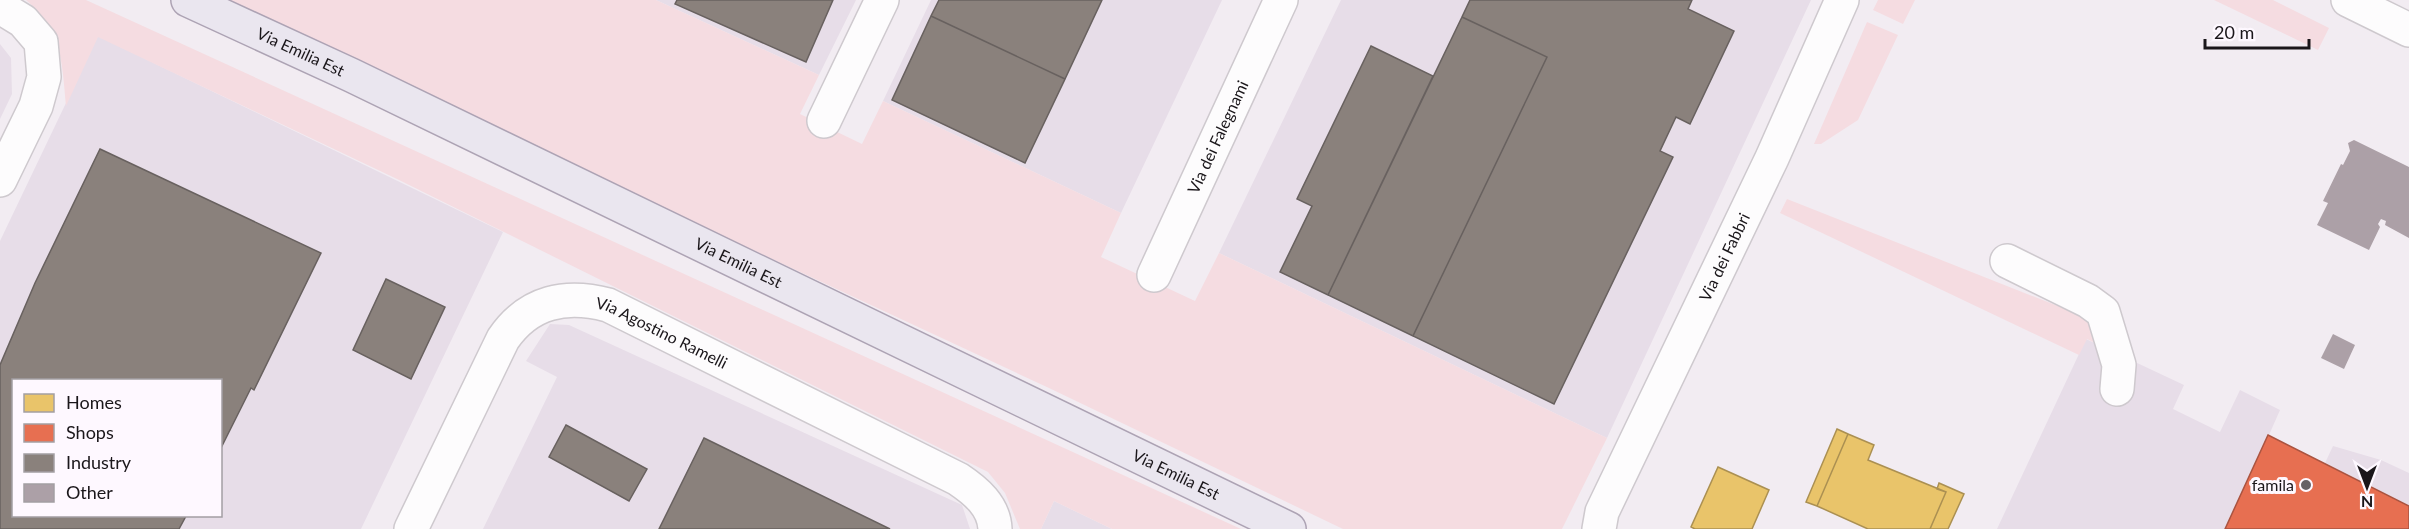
<svg xmlns="http://www.w3.org/2000/svg" width="2409" height="529" viewBox="0 0 2409 529" font-family="Lato,sans-serif">
<style>
.built{fill:#e7dde8;fill-rule:evenodd}
.green{fill:#f5dce1}
.homes{fill:#e9c46a;stroke:#ab9052;stroke-width:1.5}
.shops{fill:#e76f51;stroke:#aa5440;stroke-width:1.5}
.industry{fill:#8a817c;stroke:#68615f;stroke-width:1.5}
.building{fill:#aca0a7}
.lines{fill:none;stroke-linecap:round;stroke-linejoin:round}
.minor-casing{stroke:#cec9ce;stroke-width:36}
.major-casing{stroke:#ada3b4;stroke-width:36}
.minor{stroke:#fdfcfd;stroke-width:33}
.major{stroke:#eae6ef;stroke-width:33}
.poi-dot{fill:#666166;stroke:#fef8ff;stroke-width:2}
.labels{text-anchor:middle;stroke-width:6;stroke-linejoin:round;paint-order:stroke}
.street-label{font-size:16px;fill:#1a161a;stroke:#fef8ff}
.poi-label{font-size:16px;fill:#1a161a;stroke:#fef8ff;text-anchor:end}
</style>
<rect width="100%" height="100%" fill="#f2ecf2"/>
<!-- built -->
<path class="built" d="M656,0H856L819,75Z
M931,0H1222L1121,213L883,101Z
M1341,0H1811L1607,438L1219,253Z
M98,36L503,232L361,529H0V241ZM14,380H220V516H14Z
M0,44L11,58L12,94L0,119Z
M550,324L569,325L962,505L970,529H483L557,377L526,361Z
M2086,339L2184,385L2173,409L2220,432L2240,390L2280,410L2269,435L2325,463L2333,446L2381,460L2409,473V529H1997Z
M1054,501L1112,529H1041Z"/>
<!-- green -->
<path class="green" d="M26,0H86L1241,529H1112L1054,501L1041,529H1020L1005,493L988,472L397,179L98,37L66,106C62,61 62,31 26,0Z
M216,0H656L819,75L800,114L862,144L883,101L1121,213L1101,257L1195,301L1219,253L1607,438L1562,529H1343L1049,388Z
M1878,0H1915L1903,24L1873,10Z
M2214,0H2273L2329,28L2318,50Z
M1867,22L1898,35L1858,120L1821,144H1814Z
M1787,199L2088,318L2107,349L2087,339L2079,355L1780,213Z"/>
<!-- homes -->
<path class="homes" d="M1837,429L1848,434L1817,506L1806,502Z
M1848,434L1874,445L1868,460L1946,492L1930,529H1868L1817,506Z
M1718,467L1769,490L1752,529H1695L1691,527Z
M1939,483L1964,494L1948,529H1930L1946,492L1937,489Z"/>
<!-- shops -->
<path class="shops" d="M2268,435L2409,506V529H2225Z"/>
<!-- industry -->
<path class="industry" d="M677,0H833L806,62L675,4Z
M939,0H1102L1065,79L931,16Z
M1470,0H1692L1688,9L1734,31L1690,124L1676,117L1660,151L1673,157L1554,404L1413,336L1547,57L1462,17Z
M931,16L1065,79L1025,163L892,100Z
M1462,17L1547,57L1413,336L1328,295Z
M1371,46L1433,76L1328,295L1280,272L1312,206L1297,199Z
M100,149L321,253L254,390L251,388L220,450V380H14V516H186L179,529H0V365L35,283Z
M386,279L445,307L411,379L353,350Z
M566,425L647,469L629,501L549,457Z
M704,438L890,529H659Z"/>
<!-- building -->
<path class="building" d="M2354,140L2409,167V238L2385,225L2386,221L2381,219L2378,224L2380,227L2369,250L2317,225L2328,203L2323,201L2341,164L2343,165L2350,151L2348,143Z
M2333,334L2355,345L2344,369L2321,358Z"/>
<g class="lines">
<!-- minor casing -->
<g class="minor-casing">
<g id="minor">
<path d="M2348,0L2409,30"/>
<path d="M0,7L23,21L41,42L44,77L36,106L0,180"/>
<path d="M824,121L882,0"/>
<path d="M2007,261L2088,301L2103,312L2119,365L2117,389"/>
<path id="s1" d="M1154,275L1281,0"/>
<path id="s2" d="M411,529L503,339C529,301 566,294 608,305L958,479C976,491 994,506 995,529"/>
<path id="s3" d="M1599,529L1602,512L1772,158L1842,0"/>
</g>
</g>
<!-- major casing -->
<g class="major-casing">
<g id="major">
<path id="s4" d="M188,0L351,75L1289,529"/>
</g>
</g>
<!-- minor -->
<use href="#minor" class="minor"/>
<!-- major -->
<use href="#major" class="major"/>
</g>
<!-- markers -->
<circle class="poi-dot" cx="2306" cy="485" r="6"/>
<g class="labels">
<!-- street labels -->
<g class="street-label">
<text dy="6" stroke="none"><textPath href="#s4" startOffset="124">Via Emilia Est</textPath></text>
<text dy="6" stroke="none"><textPath href="#s1" startOffset="152">Via dei Falegnami</textPath></text>
<text dy="6" stroke="none"><textPath href="#s3" startOffset="300">Via dei Fabbri</textPath></text>
<text dy="6" stroke="none"><textPath href="#s4" startOffset="610">Via Emilia Est</textPath></text>
<text dy="6" stroke="none"><textPath href="#s2" startOffset="390">Via Agostino Ramelli</textPath></text>
<text dy="6" stroke="none"><textPath href="#s4" startOffset="1096">Via Emilia Est</textPath></text>
</g>
<!-- poi labels -->
<g class="poi-label">
<text x="2294" y="491">famila</text>
</g>
</g>
<!-- legend -->
<rect x="12" y="379" width="210" height="138" fill="#fef8ff" stroke="#a39ea3" stroke-width="1.5"/>
<rect x="24" y="394" width="30" height="18" fill="#e9c46a" stroke="#a39ea3" stroke-width="1.5"/>
<text x="66" y="409" font-size="18" fill="#1a161a">Homes</text>
<rect x="24" y="424" width="30" height="18" fill="#e76f51" stroke="#a39ea3" stroke-width="1.5"/>
<text x="66" y="439" font-size="18" fill="#1a161a">Shops</text>
<rect x="24" y="454" width="30" height="18" fill="#8a817c" stroke="#a39ea3" stroke-width="1.5"/>
<text x="66" y="469" font-size="18" fill="#1a161a">Industry</text>
<rect x="24" y="484" width="30" height="18" fill="#aca0a7" stroke="#a39ea3" stroke-width="1.5"/>
<text x="66" y="499" font-size="18" fill="#1a161a">Other</text>
<!-- north arrow -->
<g transform="translate(2367 487) rotate(180)" stroke="#fef8ff" stroke-width="4.5" paint-order="stroke">
<path d="M0-4.5L10 22L0 15L-10 22Z" fill="#1a161a"/>
<text y="-9" font-size="16" font-weight="bold" text-anchor="middle" fill="#1a161a">N</text>
</g>
<!-- scale -->
<path d="M2205 39v9h104v-9" fill="none" stroke="#1a161a" stroke-width="3"/>
<text x="2214" y="39" font-size="18" fill="#1a161a" stroke="#fef8ff" stroke-width="4.5" paint-order="stroke">20 m</text>
</svg>
